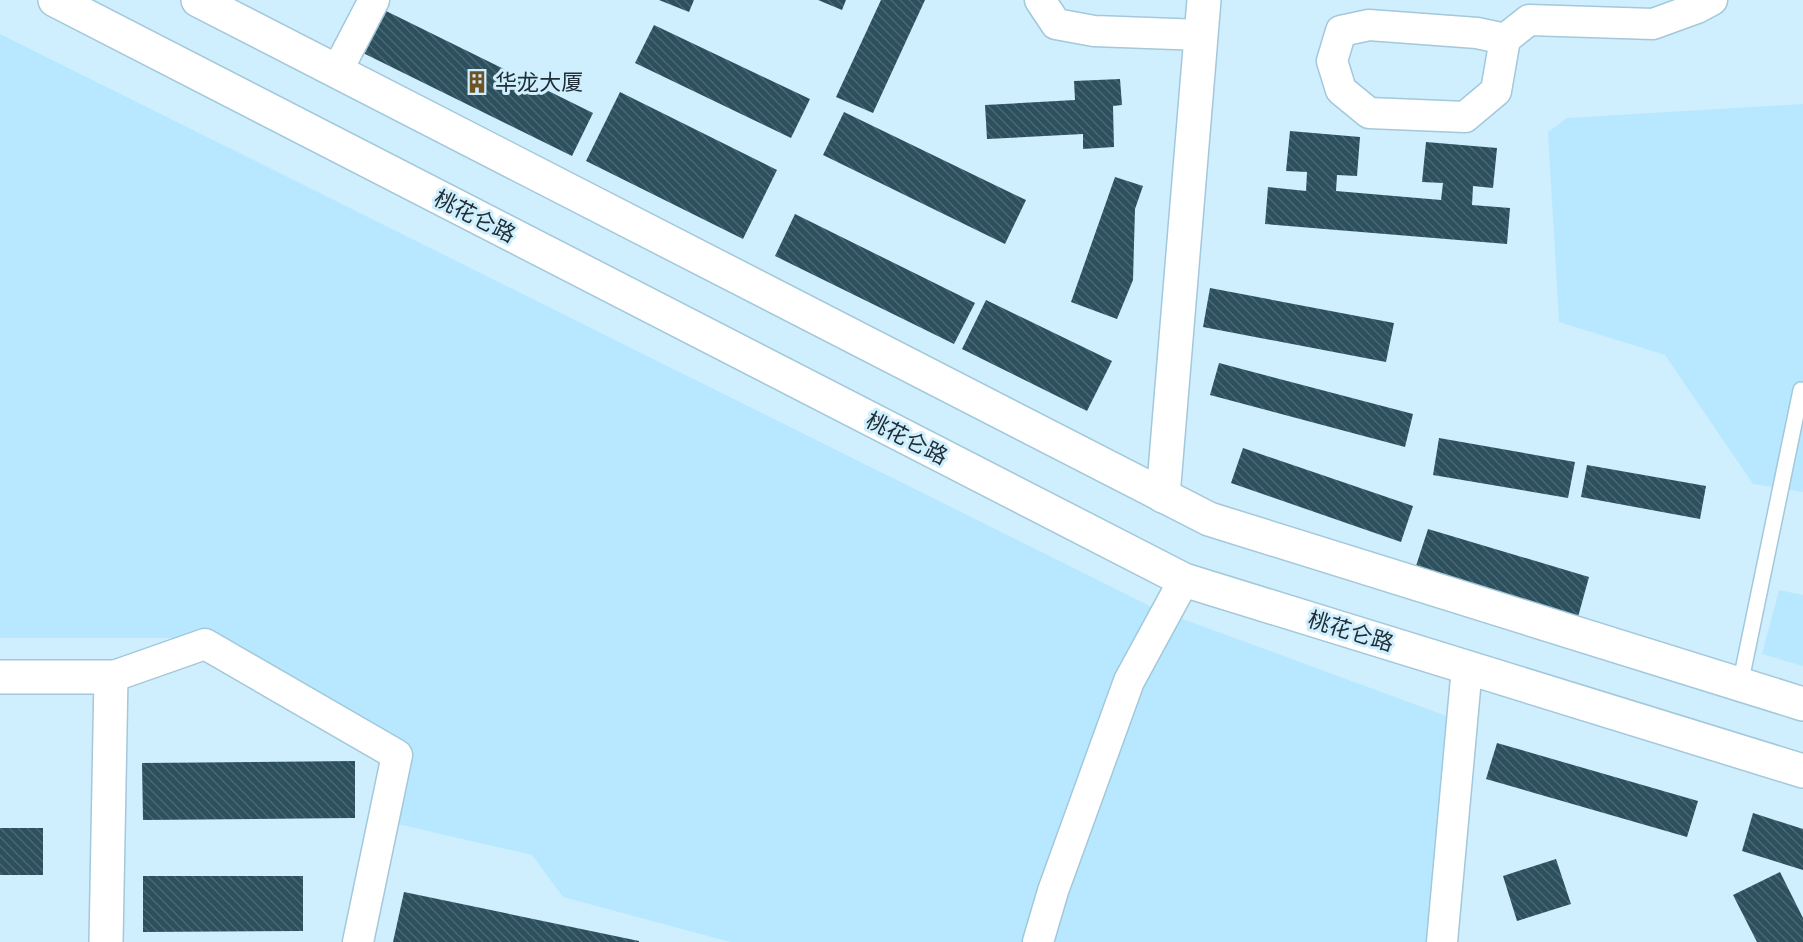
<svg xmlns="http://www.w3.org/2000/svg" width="1803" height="942" viewBox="0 0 1803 942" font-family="Commissioner,'Noto Sans SC',sans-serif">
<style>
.built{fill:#b8e8ff}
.building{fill:url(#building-back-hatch)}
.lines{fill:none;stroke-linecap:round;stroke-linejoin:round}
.service-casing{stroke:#a2c8da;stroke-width:18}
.minor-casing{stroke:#a2c8da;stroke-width:33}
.tertiary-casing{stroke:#a2c8da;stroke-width:36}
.secondary-casing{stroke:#a2c8da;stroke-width:36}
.service{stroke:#fff;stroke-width:15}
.minor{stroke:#fff;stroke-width:30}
.tertiary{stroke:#fff;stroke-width:33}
.secondary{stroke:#fff;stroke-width:33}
.labels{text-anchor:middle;stroke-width:6;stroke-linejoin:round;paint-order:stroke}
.poi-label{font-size:22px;fill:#202f37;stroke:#d0effe;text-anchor:start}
.street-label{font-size:22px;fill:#202f37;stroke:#d0effe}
</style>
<defs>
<pattern id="building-back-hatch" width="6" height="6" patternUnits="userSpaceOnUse" patternTransform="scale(1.5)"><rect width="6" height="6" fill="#2d505f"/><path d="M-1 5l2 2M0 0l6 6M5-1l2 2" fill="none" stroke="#4a6773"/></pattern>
</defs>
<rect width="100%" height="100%" fill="#d0effe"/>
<!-- built -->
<path class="built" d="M0,34L1156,609L1452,718L1434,942H730L563,897L532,855L393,823L407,755L198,638H0Z
M1803,104V492L1753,484L1665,355L1559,322L1548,132L1567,118Z
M1779,590L1803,595V666L1762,654Z"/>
<!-- building -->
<path class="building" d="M659,0H694L689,12Z
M818,0H846L842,10Z
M881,0H925L873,113L836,97Z
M382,9L593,113L572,156L361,52Z
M654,25L810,99L791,138L635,63Z
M1120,79L1122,105L1113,106L1114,147L1083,149V134L987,139L985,105L1075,100L1074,81Z
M620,92L777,170L743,239L586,161Z
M844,112L1026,200L1005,244L823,155Z
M1290,131L1360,137L1357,176L1337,175L1336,191L1441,200L1443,183L1422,182L1426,142L1497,148L1493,188L1473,186L1472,205L1510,208L1507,244L1265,224L1268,187L1306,191L1307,172L1286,171Z
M1115,177L1143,186L1135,209L1133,280L1117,319L1071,302Z
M795,214L975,303L954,344L775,256Z
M1210,288L1394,323L1386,362L1203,327Z
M986,300L1112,361L1087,411L962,349Z
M1219,363L1413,414L1405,447L1210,395Z
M1439,438L1575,462L1568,498L1433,475Z
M1243,448L1413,506L1401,542L1231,483Z
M1587,465L1706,486L1700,519L1581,497Z
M1428,529L1589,577L1578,617L1415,569Z
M1497,743L1698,801L1687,837L1486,779Z
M355,761V818L143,820L142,763Z
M1753,813L1803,829V870L1742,851Z
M0,828H43V875H0Z
M1556,859L1571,904L1517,921L1503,876Z
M1780,872L1803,918V942H1757L1733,895Z
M143,876H303V931L143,932Z
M404,892L639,941V942H393Z"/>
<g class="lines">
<!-- service casing -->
<g class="service-casing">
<path id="service" d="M1740,685L1801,390"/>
</g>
<!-- minor casing -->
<g class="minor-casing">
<path id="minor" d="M1040,0L1056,24L1094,31L1202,35
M1505,39L1477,33L1369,25L1341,31L1332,61L1341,90L1369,113L1465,117L1496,91L1505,39L1529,20L1653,24L1697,8L1712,0
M337,71L374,0
M111,677L205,644L397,755L358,942
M1038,942L1053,891L1129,681L1184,580
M1442,942L1467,667"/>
</g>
<!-- tertiary casing -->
<g class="tertiary-casing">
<path id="tertiary" d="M1163,496L1204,0
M0,677H111L106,942"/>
</g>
<!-- secondary casing -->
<g class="secondary-casing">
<path id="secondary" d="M55,0L1184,580L1803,771
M198,0L1209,519L1803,704"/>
</g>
<!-- service -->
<use href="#service" class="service"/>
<!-- minor -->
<use href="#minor" class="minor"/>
<!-- tertiary -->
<use href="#tertiary" class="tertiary"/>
<!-- secondary -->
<use href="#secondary" class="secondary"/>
</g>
<!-- icons -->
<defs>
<g id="building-bare" transform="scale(1.8)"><path d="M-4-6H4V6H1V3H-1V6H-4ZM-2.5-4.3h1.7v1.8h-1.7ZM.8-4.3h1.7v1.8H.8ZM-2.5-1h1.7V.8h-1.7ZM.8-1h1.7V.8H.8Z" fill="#6e5325" stroke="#d0effe" stroke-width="2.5" paint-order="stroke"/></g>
</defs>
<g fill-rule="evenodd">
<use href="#building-bare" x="477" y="82"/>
</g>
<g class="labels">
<!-- poi labels -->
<g class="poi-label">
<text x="495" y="90">华龙大厦</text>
</g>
<!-- street labels -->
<g class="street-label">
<text transform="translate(475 216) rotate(27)" y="8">桃花仑路</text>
<text transform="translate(907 438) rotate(27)" y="8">桃花仑路</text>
<text transform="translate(1351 631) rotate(17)" y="8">桃花仑路</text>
</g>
</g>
</svg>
